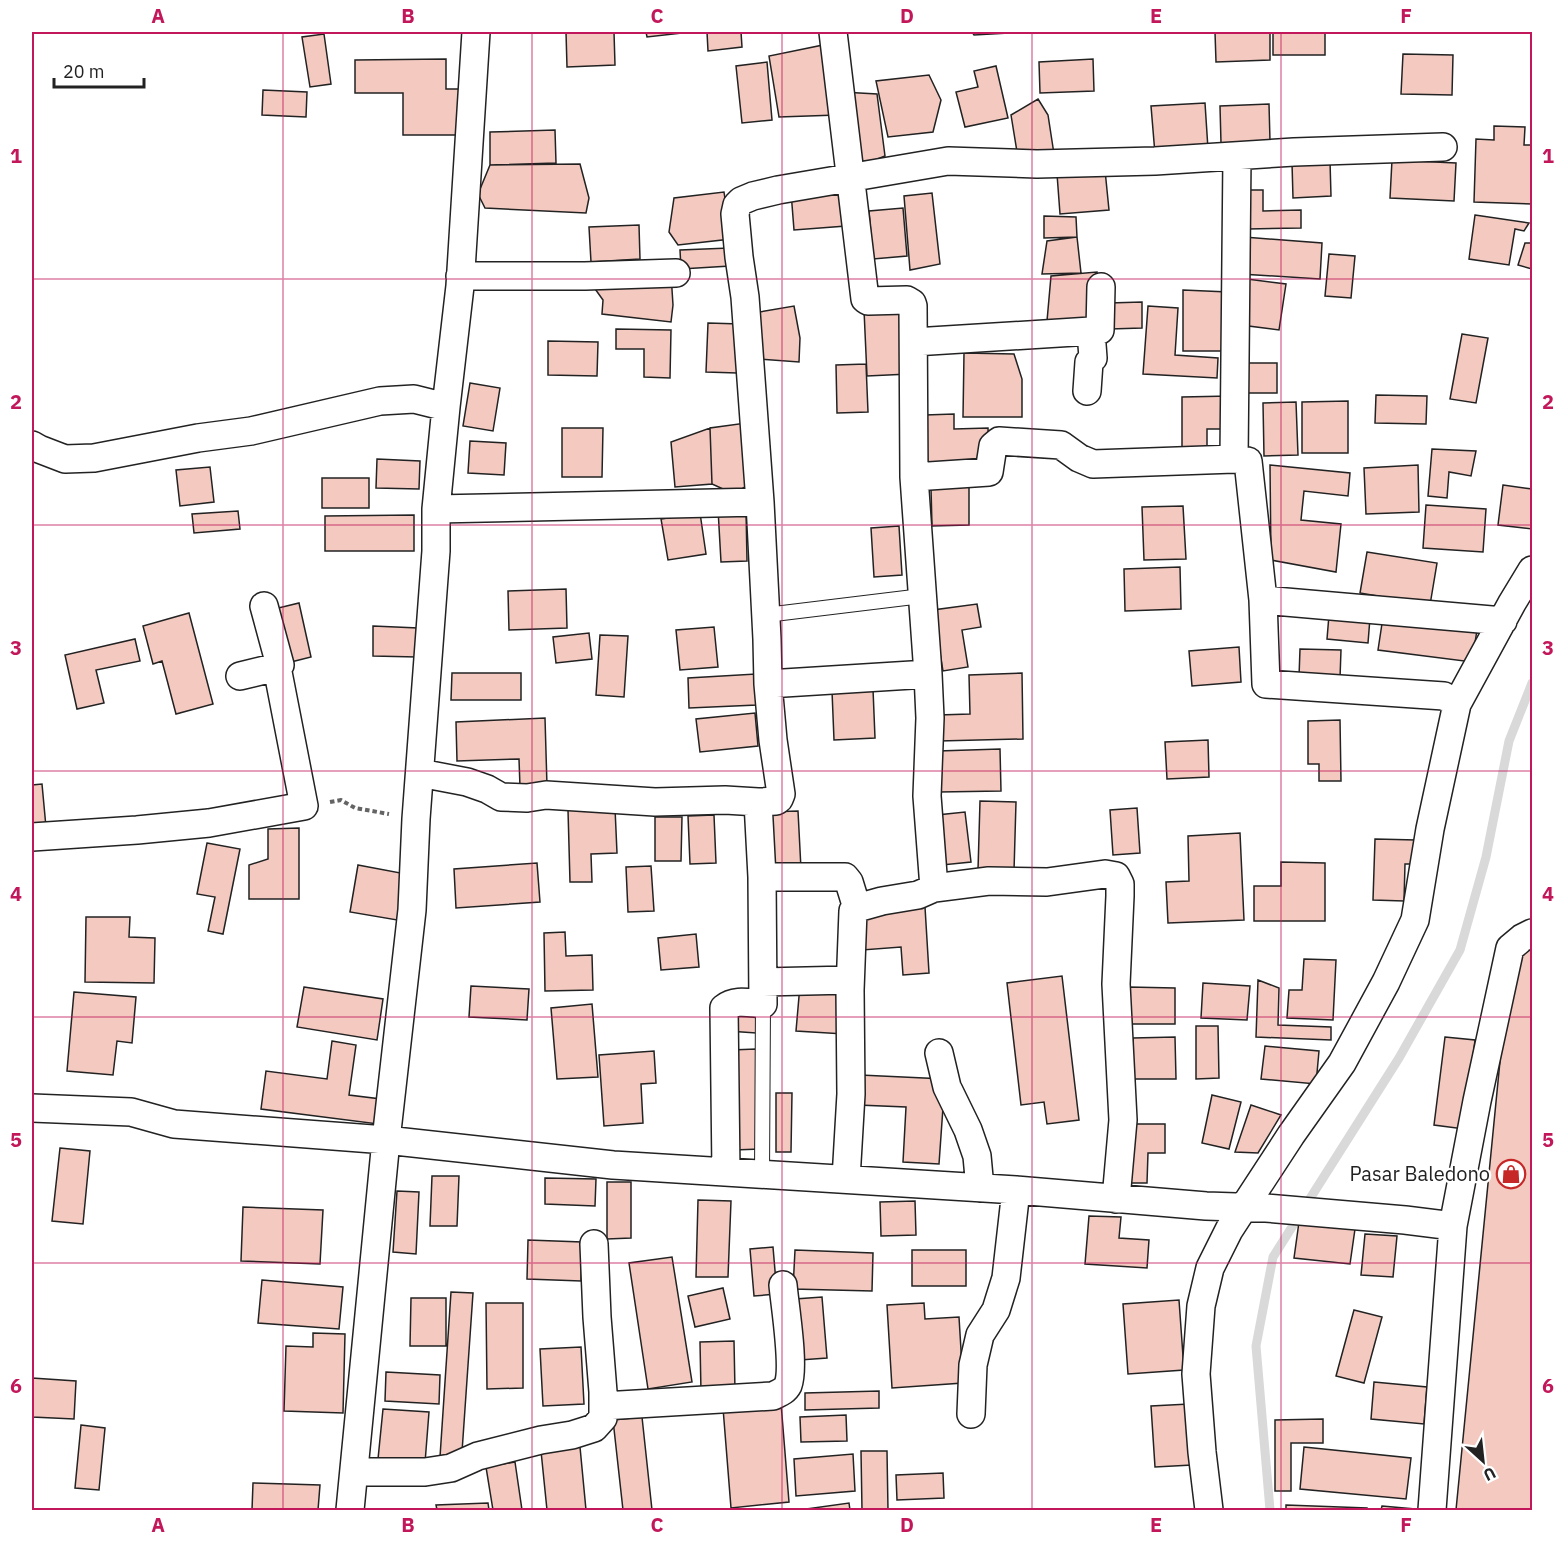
<svg xmlns="http://www.w3.org/2000/svg" width="1564" height="1542" viewBox="0 0 1564 1542" font-family="'IBM Plex Sans',sans-serif">
<style>
.lines{fill:none;stroke-linecap:round;stroke-linejoin:round}
.stream{stroke:#d9d9d9;stroke-width:9}
.building{fill:#f3c9c0;stroke:#222;stroke-width:1.5}
.service-casing{stroke:#222;stroke-width:16}
.minor-casing{stroke:#222;stroke-width:30}
.path{stroke:#646464;stroke-width:4;stroke-dasharray:4.5 3;stroke-linecap:butt}
.service{stroke:#fff;stroke-width:14}
.minor{stroke:#fff;stroke-width:27}
.grid{fill:none;stroke:#c2185b;stroke-width:1.5;stroke-opacity:0.55}
.labels{text-anchor:middle;stroke-width:4.5;stroke-linejoin:round;paint-order:stroke}
.poi-label{font-size:20px;fill:#222;stroke:#fff;text-anchor:end}
.neatline{fill:none;stroke:#c2185b;stroke-width:2}
.grid-label{font-size:20px;text-anchor:middle;font-weight:bold;fill:#c2185b}
</style>
<rect width="100%" height="100%" fill="#fff"/>
<g class="lines">
<!-- stream -->
<path class="stream" d="M1270,1510L1256,1346L1273,1257L1399,1058L1460,950L1486,857L1509,741L1532,683"/>
</g>
<!-- building -->
<path class="building" d="M566,32H614L615,65L567,67Z
M646,32H691L647,37Z
M707,32H741L742,47L708,51Z
M972,32H1025L974,35Z
M1215,32H1270V60L1216,62Z
M1273,32H1325V55H1273Z
M324,34L331,84L310,87L302,37Z
M828,44L837,115L779,117L769,56Z
M1403,54L1453,55L1452,95L1401,94Z
M446,59V89H461V135H403V93H355V60Z
M1093,59L1094,91L1040,93L1039,62Z
M767,62L772,120L742,123L736,66Z
M996,66L1008,118L965,127L956,92L978,87L974,71Z
M929,75L941,100L933,132L888,137L876,81Z
M263,90L307,92L306,117L262,115Z
M842,92L877,94L885,156L870,162L851,160Z
M1038,99L1048,115L1054,154L1018,158L1011,115Z
M1205,103L1208,149L1155,154L1151,106Z
M1269,104L1270,141L1221,143L1220,106Z
M1494,126L1525,127L1524,145H1532V204L1474,202L1476,139L1494,140Z
M555,130L556,163L490,165V132Z
M1392,160L1456,163L1454,201L1390,198Z
M1330,161L1331,196L1293,198L1292,163Z
M580,164L589,198L586,213L485,208L478,194L490,165Z
M1105,170L1109,210L1060,214L1057,174Z
M843,188L846,226L794,230L791,192Z
M1247,190H1263V211L1301,210V228L1248,229Z
M724,192L731,239L678,245L669,232L674,198Z
M932,193L940,264L910,270L904,196Z
M903,208L907,256L873,259L869,211Z
M1475,215L1529,223L1524,231L1515,229L1509,265L1469,259Z
M1044,216L1076,217L1077,237L1044,238Z
M639,225L640,259L591,262L589,227Z
M1077,237L1081,273L1042,274L1047,241Z
M1244,237L1322,243L1320,279L1241,274Z
M1525,243H1532V269L1518,265Z
M729,248L730,266L681,269L680,250Z
M1329,254L1355,256L1351,298L1325,296Z
M1097,272V320L1047,321L1051,276Z
M671,274L673,305L671,322L602,314L603,300L593,286Z
M1247,279L1286,284L1279,330L1241,325Z
M1183,290L1228,292L1227,351H1183Z
M1142,302V328L1110,329L1109,303Z
M794,306L800,338L799,362L757,359L748,314Z
M1148,306L1178,308L1175,355L1218,358L1217,378L1143,374Z
M906,308L909,374L867,376L864,310Z
M708,323L740,324L737,373L706,372Z
M616,329L671,330L670,378L644,377V349H616Z
M1462,334L1488,338L1476,403L1450,399Z
M548,341L598,342L597,376L548,375Z
M964,353L1014,354L1022,379V417H963Z
M1242,363H1277V393H1242Z
M866,364L868,412L837,413L836,365Z
M470,383L500,388L493,431L463,426Z
M1376,395L1427,396L1426,424L1375,423Z
M1230,396L1229,429H1207V456H1182V397Z
M1348,401V453H1302V402Z
M1296,402L1298,455L1264,456L1263,403Z
M954,414V429L988,428L989,464L927,466L925,415Z
M746,423L748,485L734,494L712,484L710,428Z
M562,428H603L602,477H562Z
M710,428L712,484L675,487L671,442Z
M470,441L506,443L504,475L468,473Z
M1432,449L1476,451L1471,476L1449,472L1447,498L1428,496Z
M377,459L420,461L419,489L376,488Z
M1270,465L1350,473L1348,496L1304,491L1301,520L1341,524L1336,572L1271,560Z
M1418,465L1419,512L1366,514L1364,468Z
M210,467L214,502L180,506L176,470Z
M322,478H369V508H322Z
M1503,485L1532,489V529L1498,525Z
M969,487V525L932,526L931,488Z
M1426,505L1486,509L1483,552L1423,548Z
M1183,506L1186,559L1144,560L1142,507Z
M718,509H746L747,561L721,562Z
M238,511L240,529L194,533L192,514Z
M700,513L706,554L668,560L661,519Z
M414,515V551H325V516Z
M899,526L902,575L874,577L871,528Z
M1367,552L1437,563L1430,605L1360,593Z
M1180,567L1181,609L1125,611L1124,569Z
M566,589L567,628L509,630L508,591Z
M299,603L311,657L283,664L270,610Z
M977,604L981,627L962,630L968,667L943,671L933,610Z
M189,613L213,704L176,714L162,661L153,664L143,626Z
M1329,615L1370,618L1368,643L1327,639Z
M1383,617L1477,630L1472,662L1378,650Z
M373,626L418,628L417,657L373,656Z
M714,627L718,667L680,670L676,630Z
M589,633L592,659L556,663L553,637Z
M600,635L628,636L624,697L596,695Z
M135,639L140,661L96,670L104,703L77,709L65,655Z
M1239,647L1241,682L1192,686L1189,651Z
M1300,649L1341,650L1340,678L1299,677Z
M452,673H521V700H451Z
M1022,673L1023,739L939,741L938,715L970,714L969,675Z
M756,674L757,705L689,708L688,678Z
M873,689L875,738L834,740L832,691Z
M755,713L758,746L700,752L696,719Z
M545,718L547,786L520,787L519,759L457,761L456,722Z
M1340,720L1341,781H1319V764H1308V721Z
M1208,740L1209,777L1167,779L1165,742Z
M1000,749L1001,791L939,792L938,751Z
M42,784L46,827L32,829V785Z
M980,801L1016,802L1014,871L978,870Z
M615,808L617,853L591,854L592,882H570L568,810Z
M1137,808L1140,853L1113,855L1110,810Z
M798,811L801,869L770,871L766,812Z
M965,812L971,862L942,865L937,815Z
M714,815L716,863L690,864L688,816Z
M655,817H682L681,861H655Z
M299,828V899H249V865L268,859V829Z
M1240,833L1244,920L1168,923L1166,882L1189,881L1188,836Z
M1375,839L1416,840V864H1405L1404,901L1373,900Z
M207,843L240,849L223,934L208,931L215,897L197,894Z
M1281,862L1325,863V921H1254V886H1281Z
M537,863L540,902L456,908L454,869Z
M358,865L406,874L397,920L350,912Z
M651,866L654,911L628,912L626,867Z
M925,907L929,973L903,975L901,947L862,950L860,911Z
M86,917H130L129,937L155,938L154,983L85,982Z
M565,932L566,956L592,955L593,990L545,991L544,933Z
M696,934L699,967L661,970L658,938Z
M1511,949L1532,950V1510H1456Z
M1304,959L1336,960L1333,1020L1287,1018L1289,990H1302Z
M1062,976L1079,1120L1047,1124L1044,1102L1021,1105L1007,983Z
M1258,980L1279,988L1278,1025L1331,1027V1040L1256,1037Z
M1203,983L1250,986L1247,1020L1201,1018Z
M800,985L847,988L844,1034L796,1031Z
M471,986L529,989L527,1020L469,1017Z
M304,987L383,999L377,1040L297,1027Z
M1128,987L1175,988V1024H1128Z
M74,992L136,997L132,1043L117,1041L113,1075L67,1071Z
M592,1004L598,1077L557,1079L551,1008Z
M729,1010L758,1011L756,1033L728,1031Z
M1196,1026H1218L1219,1078L1196,1079Z
M1175,1037L1176,1079H1133V1038Z
M1445,1037L1475,1040L1464,1129L1434,1125Z
M332,1041L356,1045L349,1095L381,1099L378,1124L261,1109L266,1071L327,1079Z
M1265,1046L1319,1051L1316,1084L1261,1079Z
M756,1049L760,1149L734,1150L731,1050Z
M654,1051L656,1083L641,1084L643,1123L604,1126L599,1055Z
M860,1075L945,1079L939,1164L903,1162L906,1107L858,1105Z
M776,1093H792L791,1152H776Z
M1212,1095L1241,1102L1229,1149L1202,1143Z
M1251,1105L1281,1115L1258,1153L1235,1152Z
M1131,1124H1165V1153H1148L1147,1183H1130Z
M60,1148L90,1151L83,1224L52,1221Z
M432,1176H459L457,1226H430Z
M545,1178L596,1179L595,1206L545,1204Z
M607,1182H631V1238L607,1239Z
M397,1191L419,1192L416,1254L393,1252Z
M698,1200L731,1201L728,1277H696Z
M915,1201L916,1235L881,1236L880,1202Z
M243,1207L323,1210L320,1264L241,1261Z
M1089,1216L1121,1217L1119,1238L1149,1240L1147,1268L1085,1264Z
M1299,1222L1355,1229L1350,1264L1294,1258Z
M1365,1234L1397,1236L1393,1277L1361,1275Z
M528,1240L582,1242L581,1281L527,1279Z
M773,1247L777,1294L754,1296L750,1249Z
M795,1250L873,1253L872,1291L793,1289Z
M912,1250H966V1286H912Z
M672,1257L692,1382L648,1389L629,1263Z
M262,1280L343,1287L339,1329L258,1323Z
M723,1288L730,1319L695,1327L688,1296Z
M451,1292L473,1293L462,1452L440,1457Z
M822,1297L827,1358L800,1360L795,1299Z
M411,1298H446V1346H410Z
M1179,1300L1184,1370L1128,1374L1123,1304Z
M486,1303H523V1388L487,1389Z
M924,1303L925,1319L959,1317L963,1383L892,1388L887,1305Z
M1354,1310L1382,1317L1364,1383L1336,1376Z
M313,1333L345,1334L343,1413L284,1411L286,1346L313,1347Z
M734,1341L735,1391L701,1392L700,1342Z
M581,1347L584,1404L543,1406L540,1349Z
M386,1372L440,1375L439,1404L385,1401Z
M32,1378L76,1381L74,1419L32,1417Z
M1374,1382L1427,1387L1424,1424L1371,1419Z
M879,1391V1408L805,1410V1393Z
M781,1403L789,1502L731,1508L723,1408Z
M1189,1404L1192,1465L1155,1467L1151,1406Z
M383,1409L429,1412L425,1463L378,1459Z
M846,1415L847,1441L801,1442L800,1417Z
M642,1417L652,1510H623L613,1420Z
M1323,1419V1443H1291V1491H1275V1420Z
M81,1425L105,1428L99,1490L75,1488Z
M580,1447L586,1510H547L541,1451Z
M1304,1447L1411,1458L1406,1499L1300,1489Z
M861,1451H887L888,1510H862Z
M853,1454L855,1491L796,1496L794,1459Z
M515,1462L522,1510H493L486,1467Z
M943,1473L944,1498L897,1500L896,1475Z
M253,1483L320,1485L318,1510H252Z
M488,1503L489,1510H437L436,1505Z
M849,1503L850,1510H799Z
M1286,1505L1367,1508V1510H1286Z
M1382,1506L1415,1509V1510H1381Z"/>
<g class="lines">
<!-- service casing -->
<g class="service-casing">
<path id="service" d="M766,615L922,596
M762,1175L763,1004"/>
</g>
<!-- minor casing -->
<g class="minor-casing">
<path id="minor" d="M833,32L865,299L868,301L907,300L912,303L913,306L914,477L928,674L930,718L927,796L934,888
M460,276H585L676,273
M1091,331L1100,330L1101,287
M914,342L1091,331L1093,358L1089,362L1087,391
M32,445L39,449L65,459L94,458L198,438L251,431L380,401L414,399L446,407
M1234,459L1237,156
M914,477L989,472L993,446L999,441L1061,445L1079,458L1093,464L1234,459L1248,461L1263,600L1266,684L1444,696L1457,704
M436,509L760,502
M1263,600L1503,621
M240,676L277,667
M768,684L928,674
M420,773L467,782L487,789L501,797L527,798L546,795L655,802L725,800L758,802L776,801L779,799L781,794L773,740L768,684L767,639L760,502L745,297L739,257L735,214L737,205L741,201L753,196L778,190L948,161L1037,164L1155,161L1294,152L1443,147
M32,837L137,830L209,823L304,806L277,667L280,665L264,606
M762,877H845L849,882L857,908
M763,982L850,980
M939,1053L947,1087L968,1130L977,1156L980,1188
M32,1108L131,1112L174,1124L386,1140L613,1165L1016,1190L1206,1206L1266,1208L1405,1220L1453,1226
M726,1172L724,1008C735,999 749,1003 763,1004L762,877L758,802
M846,1179L851,1094L850,990L853,911L857,908L882,901L918,895L934,888L989,881L1047,882L1105,874L1116,876L1120,884V896L1116,984L1123,1120L1116,1199
M603,1406L773,1396C779,1393 785,1391 788,1385C795,1367 785,1307 783,1285
M971,1414L973,1365L980,1335L996,1310L1006,1278L1016,1190
M354,1472H425L451,1468L478,1456L541,1440L572,1435L594,1428L603,1418V1392L597,1317L594,1244
M350,1510L386,1140L412,910L416,819L436,551V509L446,407L460,286L476,32
M1209,1510L1202,1452L1196,1374L1201,1306L1210,1268L1229,1230L1291,1135L1342,1063L1386,982L1415,920L1430,829L1457,704L1512,603L1532,570
M1432,1510L1453,1226L1477,1101L1510,948L1522,938L1532,933"/>
</g>
<!-- path -->
<path class="path" d="M330,802L341,800L355,808L389,814"/>
<!-- service -->
<use href="#service" class="service"/>
<!-- minor -->
<use href="#minor" class="minor"/>
</g>
<!-- grid -->
<path class="grid" d="M283,32V1510M532,32V1510M782,32V1510M1032,32V1510M1281,32V1510M32,279H1532M32,525H1532M32,771H1532M32,1017H1532M32,1263H1532"/>
<!-- icons -->
<defs>
<g id="shop-ring" transform="scale(1.5)"><circle r="9.5" fill="#fff" stroke="#c62828" stroke-width="1.5"/><path d="M-5-2.5h2.3a2.7 3.5 0 0 1 5.4 0H5L5.5 6h-11ZM-1.5-2.5h3a1.5 2.3 0 0 0-3 0Z" fill="#c62828"/></g>
</defs>
<g fill-rule="evenodd">
<use href="#shop-ring" x="1511" y="1174"/>
</g>
<g class="labels">
<!-- poi labels -->
<g class="poi-label">
<text x="1490" y="1181">Pasar Baledono</text>
</g>
</g>
<!-- border -->
<rect width="1564" height="1542" fill="none" stroke="#ffffff" stroke-width="66"/>
<!-- north arrow -->
<g transform="translate(1483 1461) rotate(153)" stroke="#ffffff" stroke-width="4.5" paint-order="stroke">
<path d="M0-4.5L10 22L0 15L-10 22Z" fill="#222222"/>
<text y="-9" font-size="16" font-weight="bold" text-anchor="middle" fill="#222222">U</text>
</g>
<!-- scale -->
<path d="M54 78v9h90v-9" fill="none" stroke="#222222" stroke-width="3"/>
<text x="63" y="78" font-size="18" fill="#222222" stroke="#ffffff" stroke-width="4.5" paint-order="stroke">20 m</text>
<rect x="33" y="33" width="1498" height="1476" class="neatline"/>
<g class="grid-label">
<text x="158" y="23">A</text>
<text x="408" y="23">B</text>
<text x="657" y="23">C</text>
<text x="907" y="23">D</text>
<text x="1156" y="23">E</text>
<text x="1406" y="23">F</text>
<text x="16" y="163">1</text>
<text x="1548" y="163">1</text>
<text x="16" y="409">2</text>
<text x="1548" y="409">2</text>
<text x="16" y="655">3</text>
<text x="1548" y="655">3</text>
<text x="16" y="901">4</text>
<text x="1548" y="901">4</text>
<text x="16" y="1147">5</text>
<text x="1548" y="1147">5</text>
<text x="16" y="1393">6</text>
<text x="1548" y="1393">6</text>
<text x="158" y="1532">A</text>
<text x="408" y="1532">B</text>
<text x="657" y="1532">C</text>
<text x="907" y="1532">D</text>
<text x="1156" y="1532">E</text>
<text x="1406" y="1532">F</text>
</g>
</svg>
